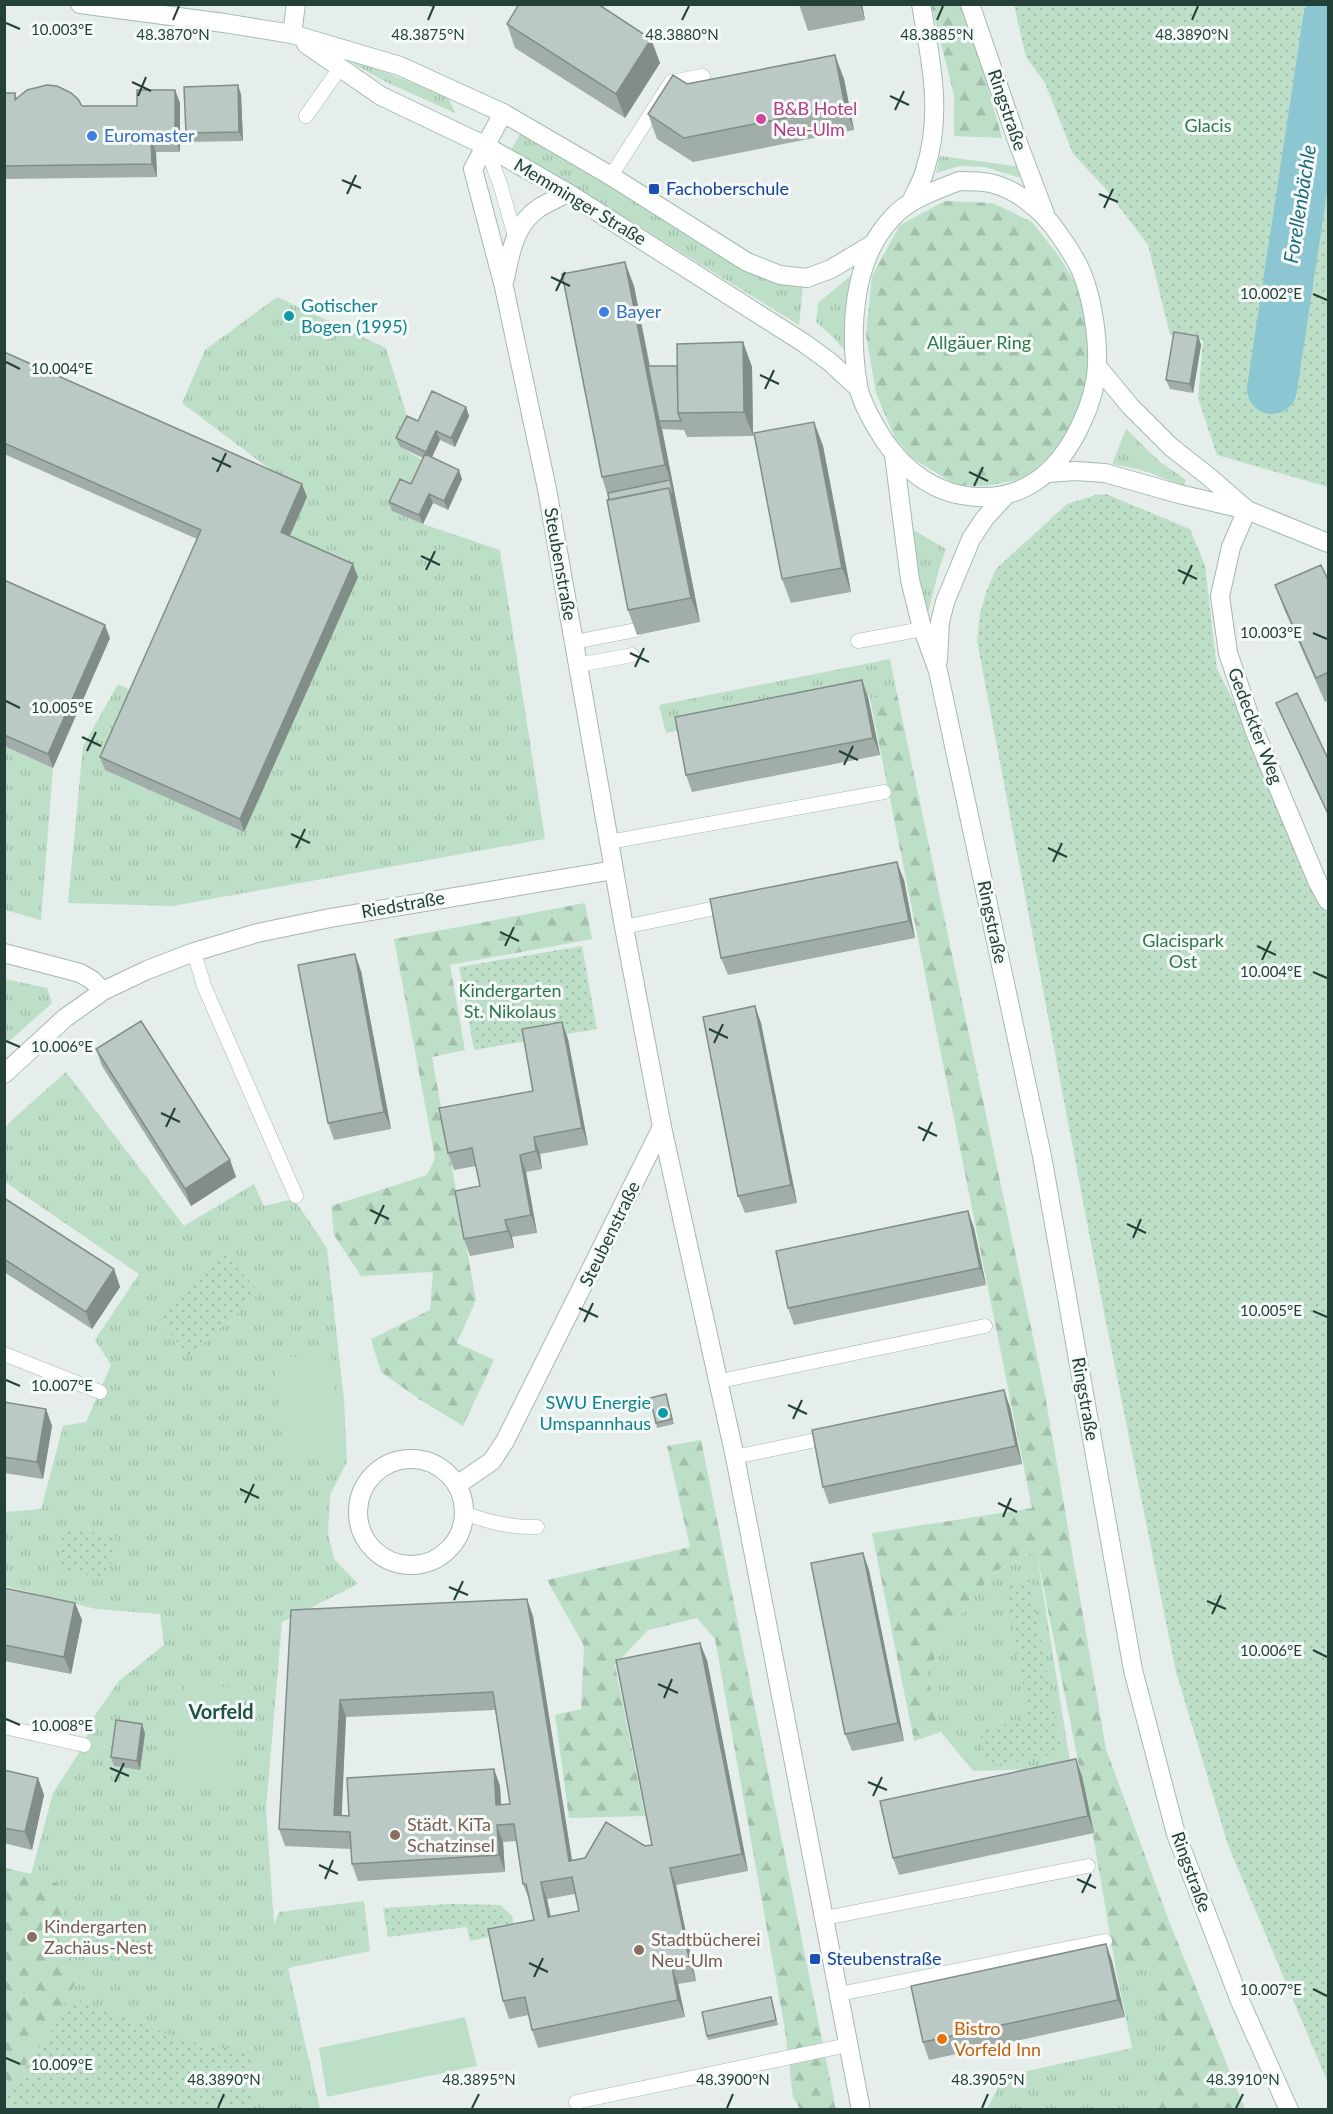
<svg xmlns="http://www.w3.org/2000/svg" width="1333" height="2114" viewBox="0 0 1333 2114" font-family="Lato,sans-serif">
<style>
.grass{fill:url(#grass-tufts)}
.forest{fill:url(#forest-firs)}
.park{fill:url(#park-dots)}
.garden{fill:#bedfc7}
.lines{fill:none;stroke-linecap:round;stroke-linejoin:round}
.river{stroke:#8dc6d3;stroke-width:50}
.lane-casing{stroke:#a7b6b1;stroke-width:15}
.street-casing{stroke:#a7b6b1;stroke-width:20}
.secondary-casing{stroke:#a3bab2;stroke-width:20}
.lane{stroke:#fff;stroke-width:14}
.street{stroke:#fff;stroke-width:18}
.secondary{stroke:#fff;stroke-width:18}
.wall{fill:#a0ada8;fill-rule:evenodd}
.shaded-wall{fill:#828d88}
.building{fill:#bac9c3;stroke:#828d88;stroke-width:1.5;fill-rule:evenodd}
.ticks{fill:none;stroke:#234039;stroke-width:2}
.hotel-dot{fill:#d1479c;stroke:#f5faf8;stroke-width:2}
.shop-dot{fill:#3f7fe0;stroke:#f5faf8;stroke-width:2}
.transit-dot{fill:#1a4fb4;stroke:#f5faf8;stroke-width:2}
.culture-dot{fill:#0f9aa8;stroke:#f5faf8;stroke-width:2}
.education-dot{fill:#8d6e63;stroke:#f5faf8;stroke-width:2}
.food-dot{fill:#e8710a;stroke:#f5faf8;stroke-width:2}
.labels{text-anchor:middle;stroke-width:6;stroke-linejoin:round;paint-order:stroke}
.hotel-label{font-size:18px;fill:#b23c85;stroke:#f5faf8;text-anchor:start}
.street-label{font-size:18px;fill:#234039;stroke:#f5faf8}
.park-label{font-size:18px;fill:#2d774b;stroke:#f5faf8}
.shop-label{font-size:18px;fill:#366cbe;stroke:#f5faf8;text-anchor:start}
.transit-label{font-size:18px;fill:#164399;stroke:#f5faf8;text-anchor:start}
.culture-label{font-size:18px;fill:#0d838f;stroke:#f5faf8;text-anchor:start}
.education-label{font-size:18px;fill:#785e54;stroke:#f5faf8;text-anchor:start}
.food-label{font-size:18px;fill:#c56008;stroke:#f5faf8;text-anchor:start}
.water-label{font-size:20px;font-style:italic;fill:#1d6b7d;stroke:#f5faf8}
.neighbourhood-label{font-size:20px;font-weight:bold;fill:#1f5347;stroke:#f5faf8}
.ticks-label{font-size:15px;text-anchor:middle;fill:#234039;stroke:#f5faf8;stroke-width:6;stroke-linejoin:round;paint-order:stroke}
</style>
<defs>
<pattern id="grass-tufts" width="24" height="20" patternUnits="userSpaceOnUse" patternTransform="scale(1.5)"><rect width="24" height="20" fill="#bedfc7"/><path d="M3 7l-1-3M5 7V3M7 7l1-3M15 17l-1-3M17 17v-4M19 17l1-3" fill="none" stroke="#a3c0ac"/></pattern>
<pattern id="forest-firs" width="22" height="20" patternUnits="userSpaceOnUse" patternTransform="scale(1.5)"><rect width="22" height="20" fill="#bedfc7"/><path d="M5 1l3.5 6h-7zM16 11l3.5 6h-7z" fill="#a3c0ac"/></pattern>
<pattern id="park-dots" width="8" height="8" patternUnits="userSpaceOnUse" patternTransform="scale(1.5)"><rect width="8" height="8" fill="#bedfc7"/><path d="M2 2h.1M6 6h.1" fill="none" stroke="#a3c0ac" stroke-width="1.8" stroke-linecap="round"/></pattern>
</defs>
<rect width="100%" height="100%" fill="#e5eeea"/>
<!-- grass -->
<path class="grass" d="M347,60L369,66L448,97L455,113L386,82Z
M520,134L803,285L799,325L582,191L511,150Z
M940,156L1022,167L1028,180L985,167L960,166L936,173Z
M854,273L848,291L844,350L835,339L816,322L818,303Z
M277,297L386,348L410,425L400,447L428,463L393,511L423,524L500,550L545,839L172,906L68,903L83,746L118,684L139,694L285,546L307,497L182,403L205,350Z
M1126,429L1159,461L1186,480L1184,486L1142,470L1112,464Z
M910,528L946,549L939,569L927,617L917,582Z
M890,659L897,694L870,699L868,695L666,733L659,705Z
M4,746L53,768L41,920L5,910Z
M5,979L47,988L52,1003L5,1045Z
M66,1072L184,1226L254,1184L264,1206L294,1199L327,1248L344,1400L347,1462L330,1495L328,1533L334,1559L358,1584L282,1622L266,1809L274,1925L279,1912L364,1901L370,1951L288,1968L320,2109H5V2092L65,1925L59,1884L31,1875L53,1793L84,1745L93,1718L119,1681L164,1645L160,1614L96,1609L5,1586V1512L41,1509L63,1426L86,1422L111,1365L95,1340L139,1274L5,1182V1128L12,1120Z
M1030,1553L1037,1555L1071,1768L973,1771L941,1732L927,1673L952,1625L993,1573Z
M1147,1964L1168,2047L1147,2109L986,2110L1005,2076L1132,2048L1116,1970Z"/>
<!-- forest -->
<path class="forest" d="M931,5H960L973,33L1002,138L954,136V95Z
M945,201L993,203L1032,222L1056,252L1081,291L1091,334L1089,382L1075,426L1052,454L1024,479L985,486L956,485L912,458L895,438L876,393L866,335L872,276L900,225Z
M897,694L1044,1389L1106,1749L1169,1921L1245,2109H1147L1168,2047L1147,1964L1116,1970L1094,1841L1037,1555L1030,1553L993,1573L952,1625L927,1673L941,1732L914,1741L872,1533L1032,1508L870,699Z
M585,903L592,939L450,965L465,1050L432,1057L476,1300L457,1343L494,1360L463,1426L419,1399L381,1372L371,1339L430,1310L433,1272L361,1276L334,1235L331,1206L427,1175L435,1158L394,939Z
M701,1440L836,2109H800L793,2097L785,2030L715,1639L697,1618L648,1630L615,1665L645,1816L569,1818L555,1715L581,1709L584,1646L547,1580L690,1547L667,1446Z
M5,1868L35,1875L59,1884L75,1983L61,2012L5,2093Z"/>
<!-- park -->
<path class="park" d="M1014,5H1328V487L1217,455L1198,398L1203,340L1170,335L1148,245L1105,188L1073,154L1045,83L1026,57Z
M1106,494L1190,529L1205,565L1217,669L1249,732L1314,889L1328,911V2083L1228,1845L1176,1672L1103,1307L977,641L980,614L986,592L996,569L1067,504L1096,495Z
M582,946L597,1029L474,1050L459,967Z
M225,1254L260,1293L190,1356L155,1317Z
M64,1527L116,1537L108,1579L57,1569Z
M1030,1580L1062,1753L987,1766L979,1729L1029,1720L1005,1586Z
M451,1904L500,1905L512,1916L514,1926L506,1933L470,1941L467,1927L388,1937L383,1908Z
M74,1998L183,2040L254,2054L252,2109H5V2097Z"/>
<!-- garden -->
<path class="garden" d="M331,1353L341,1450L284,1456L274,1359Z
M185,1682L242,1689L229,1790L172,1783Z
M465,2017L477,2066L327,2097L319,2048Z"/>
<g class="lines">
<!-- river -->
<path class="river" d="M1272,389L1328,19"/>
<!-- lane casing -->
<g class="lane-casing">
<path id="lane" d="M306,116L340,68
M486,146L501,187L515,236
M611,176L671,82L703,76
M858,641L923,629
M574,642L636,630
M578,665L632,655
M609,842L884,792
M624,927L730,905
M194,952L204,986L296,1196
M4,1354L100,1392
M720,1381L985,1326
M735,1457L830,1437
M464,1513C488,1522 512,1528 537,1527
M4,1727L84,1745
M825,1918L1088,1866
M839,1994L1105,1941
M576,2102L848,2045"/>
</g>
<!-- street casing -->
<g class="street-casing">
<path id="street" d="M292,34L296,4
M503,113L473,169L504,287L547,489L624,927L662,1127L735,1457L861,2110
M505,279C510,254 515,223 539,208C548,202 558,198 568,193
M1247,510L1231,547L1220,596L1228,653L1255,732L1318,883L1328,901
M4,953L80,973L92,980L103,991
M4,1074L65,1018L103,991L147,970L194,952L257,933L330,918L614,870
M358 1512a53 53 0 1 1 106 0a53 53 0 1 1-106 0Z
M457,1485L492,1461L505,1441L662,1127"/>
</g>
<!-- secondary casing -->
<g class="secondary-casing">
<path id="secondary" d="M80,4L224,23L292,34L400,66L503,113L611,176L747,262L780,275L807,278L831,269L871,245
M970,4L1018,143L1045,214
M306,44L381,96L486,146L568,193L804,343L830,362L858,388
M959,181C969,181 980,181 990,183C1017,189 1043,211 1058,233C1067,246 1078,261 1083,276C1093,302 1098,338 1097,366C1096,385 1090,405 1082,422C1059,473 1020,506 961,495C924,488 894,460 876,427C869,415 860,399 858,385C849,331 852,260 892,218C910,198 935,191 959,181Z
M912,200C916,191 922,181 925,170C943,114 931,61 921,4
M1097,366L1130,406L1171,447L1208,476L1246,509
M894,455L910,580L921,624L938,671L1042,1156L1133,1670L1176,1834L1240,2001L1289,2110
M1049,473L1075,471L1105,473L1179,494L1247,510L1328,543
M938,660L940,622L945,602L971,539L985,518L1005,496"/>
</g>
<!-- lane -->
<use href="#lane" class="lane"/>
<!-- street -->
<use href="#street" class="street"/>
<!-- secondary -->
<use href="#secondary" class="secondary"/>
</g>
<!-- wall -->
<path class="wall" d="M424,4H436L434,8Z
M799,4H862L865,20L808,31Z
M507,24L651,39L660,63L625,118L515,48Z
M844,79L854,130L693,162L657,139L648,114L687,84Z
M175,90L180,103V152H156L157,177L4,179V93H15L17,98L82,106H137Z
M241,94L243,141L189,142L186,133Z
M634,286L650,366H677L743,342L752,367L753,436L687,437L684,430L662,429L700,622L637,635L628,610L609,500L602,477Z
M1198,336L1201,345L1193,393L1170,389L1166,380Z
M4,352L302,484L307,497L290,536L358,577L244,832L105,770L100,757L197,539L4,454Z
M466,407L469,416L455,447L440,440L432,457L462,479L448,510L433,503L423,524L392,511L389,502L411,484L423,458L400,447L396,438L418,421Z
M814,422L823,446L851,592L791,603L782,579Z
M4,580L110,638L53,768L4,746Z
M1329,582V700L1325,702L1284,609L1275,585Z
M868,697L880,755L692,792L686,775Z
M904,880L915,938L728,975L721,958Z
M361,971L391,1129L334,1140L328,1123Z
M755,1006L761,1023L797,1203L745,1213L738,1196Z
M562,1022L568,1039L588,1145L540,1154L542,1169L526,1172L537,1233L512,1237L514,1248L470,1256L464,1239L480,1186L476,1166L454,1170L448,1153L533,1091Z
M96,1049L230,1160L236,1177L191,1206L102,1066Z
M4,1198L114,1269L120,1287L92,1329L4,1272Z
M968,1211L974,1228L986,1285L794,1325L788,1308Z
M666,1394L674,1424L657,1428L656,1423Z
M4,1402L46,1409L52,1426L43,1479L4,1473Z
M1010,1407L1022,1464L829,1504L823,1487Z
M863,1553L869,1570L904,1741L852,1751L845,1734Z
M4,1588L75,1603L82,1620L71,1674L4,1661Z
M291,1610L533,1616L572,1861L652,1845L707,1660L748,1871L676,1885L696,1981L678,1984L685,2017L538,2048L532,2030L529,2015L509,2019L503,2001L534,1920L530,1902L523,1884L516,1841L503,1842L505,1872L358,1881L352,1864L351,1849L285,1846L279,1829ZM495,1710L510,1804H501L500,1786L494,1769L349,1816L341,1815L346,1717ZM575,1894L579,1911L551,1917L547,1899Z
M145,1733L140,1770L114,1766L111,1757Z
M4,1770L38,1778L44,1795L32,1850L4,1843Z
M1082,1776L1094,1833L899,1875L893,1858Z
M1106,1944L1112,1961L1125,2017L929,2060L923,2042Z
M771,1997L778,2025L708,2040L707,2036Z"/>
<!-- shaded-wall -->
<path class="shaded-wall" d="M860,4H862L865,20Z
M651,39L660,63L625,118L616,94Z
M835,55L844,79L854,130L845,106Z
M238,85L241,94L243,141L239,132Z
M175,90L180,103V152L175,139Z
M151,139L156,152L157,177L152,164Z
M625,262L634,286L660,421H659L662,429L700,622L691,598L669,488L670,480L665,465Z
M1198,336L1201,345L1193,393L1190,384Z
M743,342L752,367L753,436L744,412Z
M466,407L469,416L455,447L451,438Z
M814,422L823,446L851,592L842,568Z
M436,431L440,440L430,461L426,452Z
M459,470L462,479L448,510L444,501Z
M302,484L307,497L285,546L281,532Z
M429,494L433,503L423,524L419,515Z
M353,564L358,577L244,832L240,819Z
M105,625L110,638L53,768L48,754Z
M862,680L868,697L880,755L873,738Z
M897,862L904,880L915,938L909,921Z
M355,954L361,971L391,1129L384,1112Z
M755,1006L761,1023L797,1203L791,1185Z
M562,1022L568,1039L588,1145L582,1128Z
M534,1137L540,1154L542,1169L536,1151Z
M520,1155L526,1172L537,1233L531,1215Z
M230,1160L236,1177L191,1206L185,1189Z
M968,1211L974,1228L986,1285L980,1268Z
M505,1220L512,1237L514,1248L508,1231Z
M114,1269L120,1287L92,1329L86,1312Z
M1004,1390L1010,1407L1022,1464L1016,1446Z
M46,1409L52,1426L43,1479L37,1462Z
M863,1553L869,1570L904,1741L898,1723Z
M527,1599L533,1616L575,1879L569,1861Z
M75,1603L82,1620L71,1674L64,1657Z
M700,1643L707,1660L748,1871L742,1854Z
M340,1700L346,1717L341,1832L334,1815Z
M142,1724L145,1733L140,1770L137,1761Z
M1076,1759L1082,1776L1094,1833L1088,1816Z
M494,1769L500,1786L502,1822L496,1805Z
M38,1778L44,1795L32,1850L25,1832Z
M497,1825L503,1842L505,1872L499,1855Z
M670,1868L676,1885L696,1981L690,1963Z
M541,1882L547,1899L554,1934L548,1917Z
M1106,1944L1112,1961L1125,2017L1118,2000Z
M672,1967L678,1984L685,2017L678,2000Z"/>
<!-- building -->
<path class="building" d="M519,4H598L651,39L616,94L507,24Z
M835,55L845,106L684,138L648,114L673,75L687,84Z
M47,85L57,86L71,93L78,99L82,106H137V90H175V139H151L152,164L4,166V93H15V100L27,90Z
M238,85L239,132L186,133L184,87Z
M625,262L665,465L602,477L562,274Z
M1174,332L1198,336L1190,384L1166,380Z
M743,342L744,412L678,413L677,344Z
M4,352L302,484L281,532L353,564L240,819L100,757L201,530L4,443Z
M648,366H677L678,413L681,421H659Z
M432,391L466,407L451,438L436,431L426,452L396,438L407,416L418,421Z
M814,422L842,568L782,579L754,433Z
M425,454L459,470L444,501L429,494L419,515L389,502L400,479L411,484Z
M670,480L675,503L669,488L609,500L608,493Z
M669,488L691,598L628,610L607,500Z
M1321,565L1329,582V672L1316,678L1275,585Z
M4,580L105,625L48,754L4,735Z
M862,680L873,738L686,775L675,717Z
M1297,693L1329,761V816L1276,703Z
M897,862L909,921L721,958L710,899Z
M355,954L384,1112L328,1123L298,965Z
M755,1006L791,1185L738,1196L703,1017Z
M141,1021L230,1160L185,1189L96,1049Z
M562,1022L582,1128L534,1137L536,1151L520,1155L531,1215L505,1220L508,1231L464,1239L455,1191L480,1186L472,1148L448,1153L439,1108L533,1091L522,1029Z
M4,1198L114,1269L86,1312L4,1259Z
M968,1211L980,1268L788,1308L776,1251Z
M1004,1390L1016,1446L823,1487L812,1430Z
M666,1394L672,1419L656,1423L650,1398Z
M4,1402L46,1409L37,1462L4,1457Z
M863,1553L898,1723L845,1734L811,1563Z
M4,1588L75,1603L64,1657L4,1645Z
M527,1599L569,1861L585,1858L606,1822L645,1846L652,1845L616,1660L700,1643L742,1854L670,1868L690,1963L672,1967L678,2000L532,2030L525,1997L503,2001L488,1929L534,1920L526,1884H523L514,1824L497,1825L499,1855L352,1864L350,1832L279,1829L291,1610ZM493,1692L510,1804L496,1805L494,1769L347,1778L349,1816L334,1815L340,1700ZM572,1877L579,1911L548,1917L541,1882Z
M116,1720L142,1724L137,1761L111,1757Z
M1076,1759L1088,1816L893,1858L880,1801Z
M4,1770L38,1778L25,1832L4,1828Z
M1106,1944L1118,2000L923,2042L911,1986Z
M771,1997L776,2020L707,2036L702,2012Z"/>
<!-- ticks -->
<path class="ticks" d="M173,20L179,6M428,20L434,6M682,20L689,6M937,20L943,6M1192,20L1198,6M6,23L20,29M132,82L151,91M138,96L146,77M890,96L909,105M895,110L904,91M342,180L361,188M347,194L356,175M1099,194L1118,202M1104,208L1113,189M551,277L570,286M556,291L565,272M1313,294L1327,300M6,362L20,369M760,375L779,384M765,389L774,370M212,458L231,467M217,472L226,453M969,472L988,481M974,486L983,467M421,556L440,565M426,570L435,551M1178,570L1197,579M1183,584L1192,565M1313,633L1327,639M630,653L649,662M635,667L644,648M6,701L20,708M82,737L101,746M87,751L96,732M839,751L858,760M844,765L853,746M291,834L310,843M296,848L305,829M1048,848L1067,857M1053,862L1062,843M500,932L519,941M505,946L514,927M1257,946L1276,955M1262,960L1271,941M1313,972L1327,978M709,1029L728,1038M6,1041L20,1047M714,1043L723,1024M161,1113L180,1122M166,1127L175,1108M918,1127L937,1136M923,1141L932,1122M370,1210L389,1219M375,1224L384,1205M1127,1224L1146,1233M1133,1238L1141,1219M579,1308L598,1317M1313,1311L1327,1317M584,1322L593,1303M6,1380L20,1386M788,1405L807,1414M793,1419L802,1400M240,1489L259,1498M245,1503L254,1484M998,1503L1017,1512M1003,1517L1011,1498M449,1587L468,1595M454,1600L463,1581M1207,1601L1226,1609M1212,1614L1221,1595M1313,1650L1327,1657M658,1684L678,1693M664,1698L672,1679M6,1719L20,1725M110,1768L129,1776M115,1782L124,1763M868,1782L887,1790M873,1796L882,1777M319,1865L338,1874M325,1879L333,1860M1077,1879L1096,1888M1082,1893L1091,1874M529,1963L548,1972M534,1977L543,1958M1313,1989L1327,1996M6,2058L20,2064M218,2108L224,2094M472,2108L479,2094M727,2108L733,2094M982,2108L988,2094M1236,2108L1243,2094"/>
<!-- markers -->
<circle class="hotel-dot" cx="761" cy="119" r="6"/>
<g class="shop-dot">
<circle cx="92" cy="136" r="6"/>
<circle cx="604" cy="312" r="6"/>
</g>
<g class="transit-dot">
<rect x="648" y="183" width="12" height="12" rx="3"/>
<rect x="809" y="1953" width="12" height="12" rx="3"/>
</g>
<g class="culture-dot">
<circle cx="289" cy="316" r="6"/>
<circle cx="663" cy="1413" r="6"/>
</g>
<g class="education-dot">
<circle cx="395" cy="1835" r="6"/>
<circle cx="32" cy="1937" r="6"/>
<circle cx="639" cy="1950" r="6"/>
</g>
<circle class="food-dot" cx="942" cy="2039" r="6"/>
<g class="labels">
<!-- hotel labels -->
<g class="hotel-label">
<text x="773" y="115">B&amp;B Hotel<tspan x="773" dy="21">Neu-Ulm</tspan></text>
</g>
<!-- street labels -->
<g class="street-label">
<text transform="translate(1007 110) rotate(71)" y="6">Ringstraße</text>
<text transform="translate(580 202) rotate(31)" y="6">Memminger Straße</text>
<text transform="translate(560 564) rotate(80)" y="6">Steubenstraße</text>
<text transform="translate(1255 726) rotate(69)" y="6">Gedeckter Weg</text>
<text transform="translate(403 905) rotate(-10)" y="6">Riedstraße</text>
<text transform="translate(992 922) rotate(78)" y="6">Ringstraße</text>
<text transform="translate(610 1234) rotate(-64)" y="6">Steubenstraße</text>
<text transform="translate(1085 1399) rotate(80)" y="6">Ringstraße</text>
<text transform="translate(1191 1872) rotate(70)" y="6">Ringstraße</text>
</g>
<!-- park labels -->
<g class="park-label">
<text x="1208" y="132">Glacis</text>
<text x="979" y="349">Allgäuer Ring</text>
<text x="1183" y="947">Glacispark<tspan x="1183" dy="21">Ost</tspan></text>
<text x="510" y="997">Kindergarten<tspan x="510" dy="21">St. Nikolaus</tspan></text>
</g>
<!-- shop labels -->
<g class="shop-label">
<text x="104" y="142">Euromaster</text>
<text x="616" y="318">Bayer</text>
</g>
<!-- transit labels -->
<g class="transit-label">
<text x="666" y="195">Fachoberschule</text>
<text x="827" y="1965">Steubenstraße</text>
</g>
<!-- culture labels -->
<g class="culture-label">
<text x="301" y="312">Gotischer<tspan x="301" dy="21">Bogen (1995)</tspan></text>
<text x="651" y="1409" text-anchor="end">SWU Energie<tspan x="651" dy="21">Umspannhaus</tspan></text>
</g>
<!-- education labels -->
<g class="education-label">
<text x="407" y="1831">Städt. KiTa<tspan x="407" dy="21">Schatzinsel</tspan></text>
<text x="44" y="1933">Kindergarten<tspan x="44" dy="21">Zachäus-Nest</tspan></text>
<text x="651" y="1946">Stadtbücherei<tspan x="651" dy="21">Neu-Ulm</tspan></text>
</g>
<!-- food labels -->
<g class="food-label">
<text x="954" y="2035">Bistro<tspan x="954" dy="21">Vorfeld Inn</tspan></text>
</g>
<!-- water labels -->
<g class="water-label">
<text transform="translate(1300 204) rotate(-81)" y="7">Forellenbächle</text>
</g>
<!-- neighbourhood labels -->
<g class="neighbourhood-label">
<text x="221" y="1719">Vorfeld</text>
</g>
</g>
<g class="ticks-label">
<text x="62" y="35">10.003°E</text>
<text x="173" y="40">48.3870°N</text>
<text x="428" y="40">48.3875°N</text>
<text x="682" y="40">48.3880°N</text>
<text x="937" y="40">48.3885°N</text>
<text x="1192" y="40">48.3890°N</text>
<text x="1271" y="299">10.002°E</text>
<text x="62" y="374">10.004°E</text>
<text x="1271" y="638">10.003°E</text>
<text x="62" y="713">10.005°E</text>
<text x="1271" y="977">10.004°E</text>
<text x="62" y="1052">10.006°E</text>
<text x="1271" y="1316">10.005°E</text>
<text x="62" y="1391">10.007°E</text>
<text x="1271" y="1656">10.006°E</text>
<text x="62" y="1731">10.008°E</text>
<text x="1271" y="1995">10.007°E</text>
<text x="62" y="2070">10.009°E</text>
<text x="224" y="2085">48.3890°N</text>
<text x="479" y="2085">48.3895°N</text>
<text x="733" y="2085">48.3900°N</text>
<text x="988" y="2085">48.3905°N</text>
<text x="1243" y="2085">48.3910°N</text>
</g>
<!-- border -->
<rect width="1333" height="2114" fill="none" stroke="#234039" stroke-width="12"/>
</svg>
